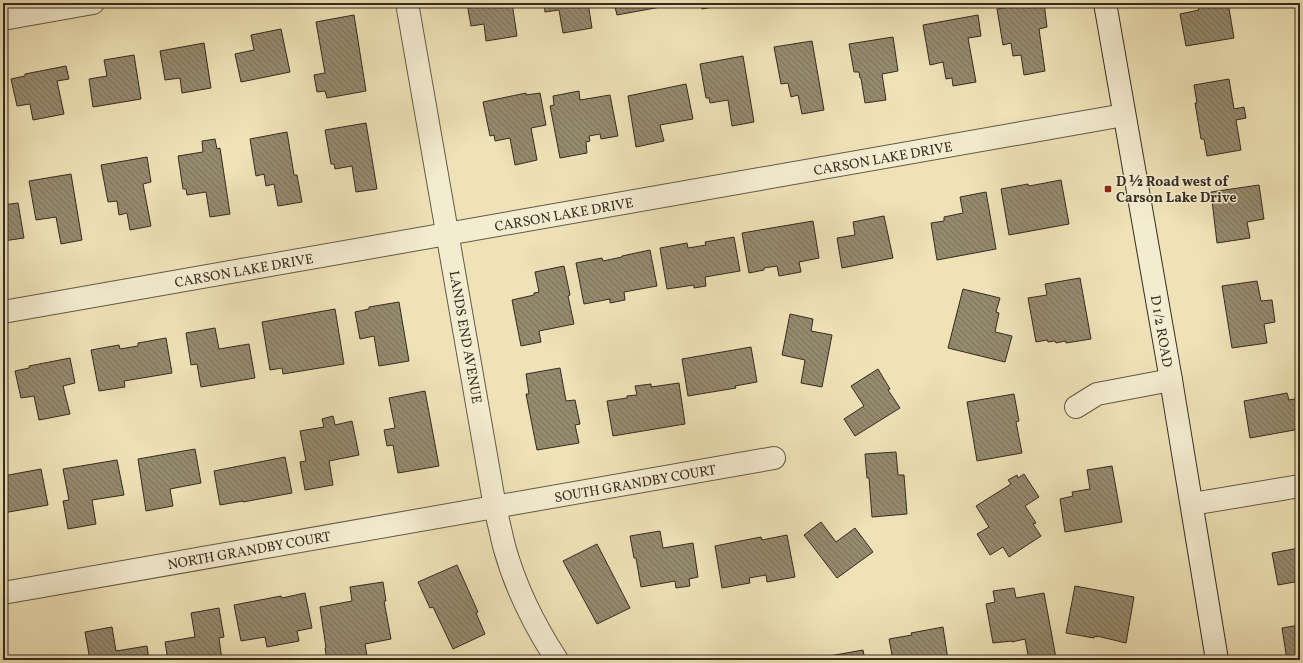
<svg xmlns="http://www.w3.org/2000/svg" width="1303" height="663" viewBox="0 0 1303 663" font-family="Vollkorn,serif">
<style>
.building{fill:url(#building-back-hatch);stroke:#342b21}
.lines{fill:none;stroke-linecap:round;stroke-linejoin:round}
.street-casing{stroke:#625946;stroke-width:24}
.secondary-casing{stroke:#342b21;stroke-width:24}
.street{stroke:#f4ecd0;stroke-width:22}
.secondary{stroke:#f4ecd0;stroke-width:22}
.poi-dot{fill:#8f2418;stroke:#f4ecd0;stroke-width:1.5}
.labels{text-anchor:middle;stroke-width:3;stroke-linejoin:round;paint-order:stroke}
.street-label{font-size:14px;fill:#342b21;stroke:#f4ecd0}
.poi-label{font-size:14px;font-weight:bold;fill:#342b21;stroke:#f4ecd0;text-anchor:start}
</style>
<defs>
<pattern id="building-back-hatch" width="6" height="6" patternUnits="userSpaceOnUse"><rect width="6" height="6" fill="#958a6e"/><path d="M-1 5l2 2M0 0l6 6M5-1l2 2" fill="none" stroke="#7a715a"/></pattern>
</defs>
<rect width="100%" height="100%" fill="#eee2b6"/>
<filter id="stains"><feTurbulence type="fractalNoise" baseFrequency=".005" numOctaves="4"/><feColorMatrix values="0 0 0 0 .2 0 0 0 0 .09 0 0 0 0 .02 0 0 0 .5 -.17"/></filter>
<radialGradient id="worn" r=".72"><stop offset=".6" stop-color="#630" stop-opacity="0"/><stop offset="1" stop-color="#630" stop-opacity=".3"/></radialGradient>
<!-- building -->
<path class="building" d="M467,3H512L517,36L486,41L484,24L471,26Z
M544,3H588L592,28L563,33L559,10L545,12Z
M614,3H665L666,6L617,15Z
M700,3H734L702,9Z
M1034,3H1044L1047,27L1039,29L1045,71L1024,75L1021,55L1013,56L1011,43L1003,45L997,9Z
M1197,3H1228L1234,38L1186,46L1180,14L1199,10Z
M354,15L366,91L327,98L325,91L317,92L314,75L325,73L316,22Z
M978,15L981,36L968,38L976,82L953,86L952,78L946,79L943,62L930,65L923,25Z
M281,29L290,72L241,82L235,54L254,50L251,35Z
M893,37L898,71L882,74L886,100L865,103L861,78H860L859,72H854L849,44Z
M812,41L824,110L802,114L798,95L791,97L788,83L781,84L774,47Z
M204,43L211,88L182,93L180,78L165,80L160,51Z
M134,55L141,99L93,107L89,79L107,76L104,60Z
M743,56L754,122L732,126L728,100L710,103L709,98H706L700,64Z
M66,66L69,79L57,81L64,114L33,120L30,104L17,106L11,79L25,76V74Z
M1229,79L1234,109L1244,107L1246,118L1236,120L1241,150L1207,156L1204,139H1201L1195,103H1197L1194,85Z
M686,84L693,119L660,125L664,141L636,147L628,96Z
M579,91L580,100L610,95L618,136L601,139L600,134L589,136L590,141L586,142L587,153L560,158L550,106L554,105L553,96Z
M526,93V95L540,93L546,125L531,128L537,160L515,165L510,138L495,141L494,135L490,136L483,102Z
M366,123L377,189L356,192L352,166L335,169L334,164H331L325,130Z
M287,132L294,175H297L302,202L278,206L274,184L266,186L264,174L256,176L250,139Z
M215,139L217,149L220,148L230,214L210,217L206,192L187,195L186,189H183L178,156L203,152L202,141Z
M147,157L151,182L143,184L151,226L130,230L127,213L119,215L117,201L108,202L101,165Z
M71,174L82,240L61,244L56,217L36,220L29,181Z
M1061,180L1069,224L1009,235L1001,189L1028,184L1029,186Z
M1259,185L1264,219L1247,222L1250,238L1217,243L1211,192Z
M986,192L996,249L937,260L931,223L944,221V217L963,213L960,197Z
M18,203L24,238L3,241V205Z
M884,216L893,258L842,268L837,238L855,235L853,222Z
M813,221L819,258L799,262L801,272L779,276L777,266L764,268V270L749,273L742,233Z
M734,237L740,271L705,277L706,286L694,288V285L667,289L660,248L687,243L688,248L706,245L705,242Z
M650,250L657,286L624,292L625,300L610,303V299L584,304L576,263L602,258L603,261L622,257V256Z
M564,266L570,295L568,296L574,324L539,331L541,342L521,346L512,300L534,295V293L539,292L535,272Z
M1080,278L1091,339L1066,343L1065,341L1056,343L1055,341L1048,342L1047,340L1036,342L1028,298L1047,295L1045,284Z
M1257,281L1261,301L1272,300L1275,322L1264,324L1267,343L1232,348L1222,286Z
M963,289L1000,298L996,312L999,313L995,332L1012,336L1005,362L948,348Z
M399,302L409,361L379,366L374,336L360,339L355,312L369,309V307Z
M335,309L344,364L283,374L282,368L270,370L262,322Z
M790,314L813,319L811,331L832,335L822,387L801,383L805,360L782,355Z
M215,328L219,349L249,344L255,378L201,387L197,364L191,365L186,333Z
M166,338L172,373L124,381L125,387L99,391L91,350L119,345L120,349L138,346V343Z
M751,347L757,382L735,386L736,388L688,396L682,359Z
M70,358L75,383L63,386L70,414L39,420L34,396L21,398L15,371L29,368V366Z
M560,368L566,401L575,400L580,424L575,425L579,443L537,450L526,394H529L526,374Z
M878,369L890,389L888,390L900,408L855,436L844,419L864,406L851,386Z
M679,383L685,424L613,436L607,401L627,398V396L637,395L635,386L651,384V387Z
M425,391L439,466L398,473L393,445L387,446L384,430L395,428L389,398Z
M1287,393L1289,400L1300,398V429L1250,438L1244,401Z
M1014,394L1019,421L1016,422L1022,453L977,461L967,402Z
M333,416L335,425L352,421L359,455L329,461L333,485L305,490L300,462L306,461L300,431L324,427L322,419Z
M195,449L201,483L170,489L173,506L146,511L138,459Z
M896,452L898,475H904L907,514L872,517L869,478H867L865,454Z
M285,457L292,493L243,502V501L220,505L214,471Z
M117,460L124,495L92,500L96,524L68,529L63,501L69,500L63,469Z
M1112,466L1122,522L1065,532L1060,499L1073,496L1072,492L1090,489L1087,470Z
M41,469L48,505L3,513V476Z
M1024,474L1039,497L1025,506L1036,523L1033,524L1041,536L1009,557L1003,547L990,555L977,534L989,527L976,506L1011,484L1008,480L1017,475L1018,478Z
M821,522L836,542L855,528L873,552L837,578L804,535Z
M660,531L663,548L693,543L698,577L689,579L690,586L676,588L675,581L641,587L636,558H634L630,536Z
M787,535L795,577L767,582L766,575L749,578L750,583L722,588L715,546L761,537L762,540Z
M1298,543H1300V581L1278,585L1272,553L1299,548Z
M597,544L630,608L597,624L563,561Z
M457,565L478,612L476,613L485,634L453,649L433,607L430,608L418,582Z
M383,582L386,601H384L391,639L365,644L367,656L345,660H327L325,648H326L320,607L352,601L350,587Z
M1075,586L1134,597L1126,643L1097,636V637L1095,636L1094,638L1066,633Z
M1014,588L1016,598L1044,593L1056,658L1044,660H1029L1025,639L1012,642V641L993,643L986,604L995,602L993,591Z
M305,593L312,628L297,631L299,641L267,647L265,637L241,641L234,605L281,596L282,598Z
M219,608L224,637L219,638L222,660H168L165,642L195,637L191,613Z
M1300,625V660H1287L1282,628Z
M112,627L116,651L147,646L149,660H90L85,632Z
M943,627L948,660H893L889,639L912,635L911,633Z
M863,650L865,660H807Z
M757,656V660H737V659Z"/>
<g class="lines">
<!-- street casing -->
<g class="street-casing">
<path id="street" d="M407,3L495,507C498,520 501,533 504,546C515,586 534,625 557,660
M3,19L93,3
M3,312L1124,115
M1076,407L1097,394L1171,380
M1192,504L1300,486
M3,593L774,458"/>
</g>
<!-- secondary casing -->
<g class="secondary-casing">
<path id="secondary" d="M1105,3L1171,380L1217,660"/>
</g>
<!-- street -->
<use href="#street" class="street"/>
<!-- secondary -->
<use href="#secondary" class="secondary"/>
</g>
<!-- markers -->
<rect class="poi-dot" x="1104" y="185" width="8" height="8" rx="2"/>
<g class="labels">
<!-- street labels -->
<g class="street-label">
<text transform="translate(883 158) rotate(-10)" y="5">CARSON LAKE DRIVE</text>
<text transform="translate(564 214) rotate(-10)" y="5">CARSON LAKE DRIVE</text>
<text transform="translate(244 270) rotate(-10)" y="5">CARSON LAKE DRIVE</text>
<text transform="translate(1162 331) rotate(80)" y="5">D 1/2 ROAD</text>
<text transform="translate(466 337) rotate(80)" y="5">LANDS END AVENUE</text>
<text transform="translate(635 483) rotate(-10)" y="5">SOUTH GRANDBY COURT</text>
<text transform="translate(249 550) rotate(-10)" y="5">NORTH GRANDBY COURT</text>
</g>
<!-- poi labels -->
<g class="poi-label">
<text x="1116" y="186">D ½ Road west of<tspan x="1116" dy="16">Carson Lake Drive</tspan></text>
</g>
</g>
<!-- margin -->
<rect width="1303" height="663" fill="none" stroke="#eee2b6" stroke-width="16"/>
<rect x="4" y="4" width="1295" height="655" fill="none" stroke="#342b21" stroke-width="2"/>
<rect x="8" y="8" width="1287" height="647" fill="none" stroke="#342b21"/>
<rect width="100%" height="100%" filter="url(#stains)"/>
<rect width="100%" height="100%" fill="url(#worn)"/>
</svg>
